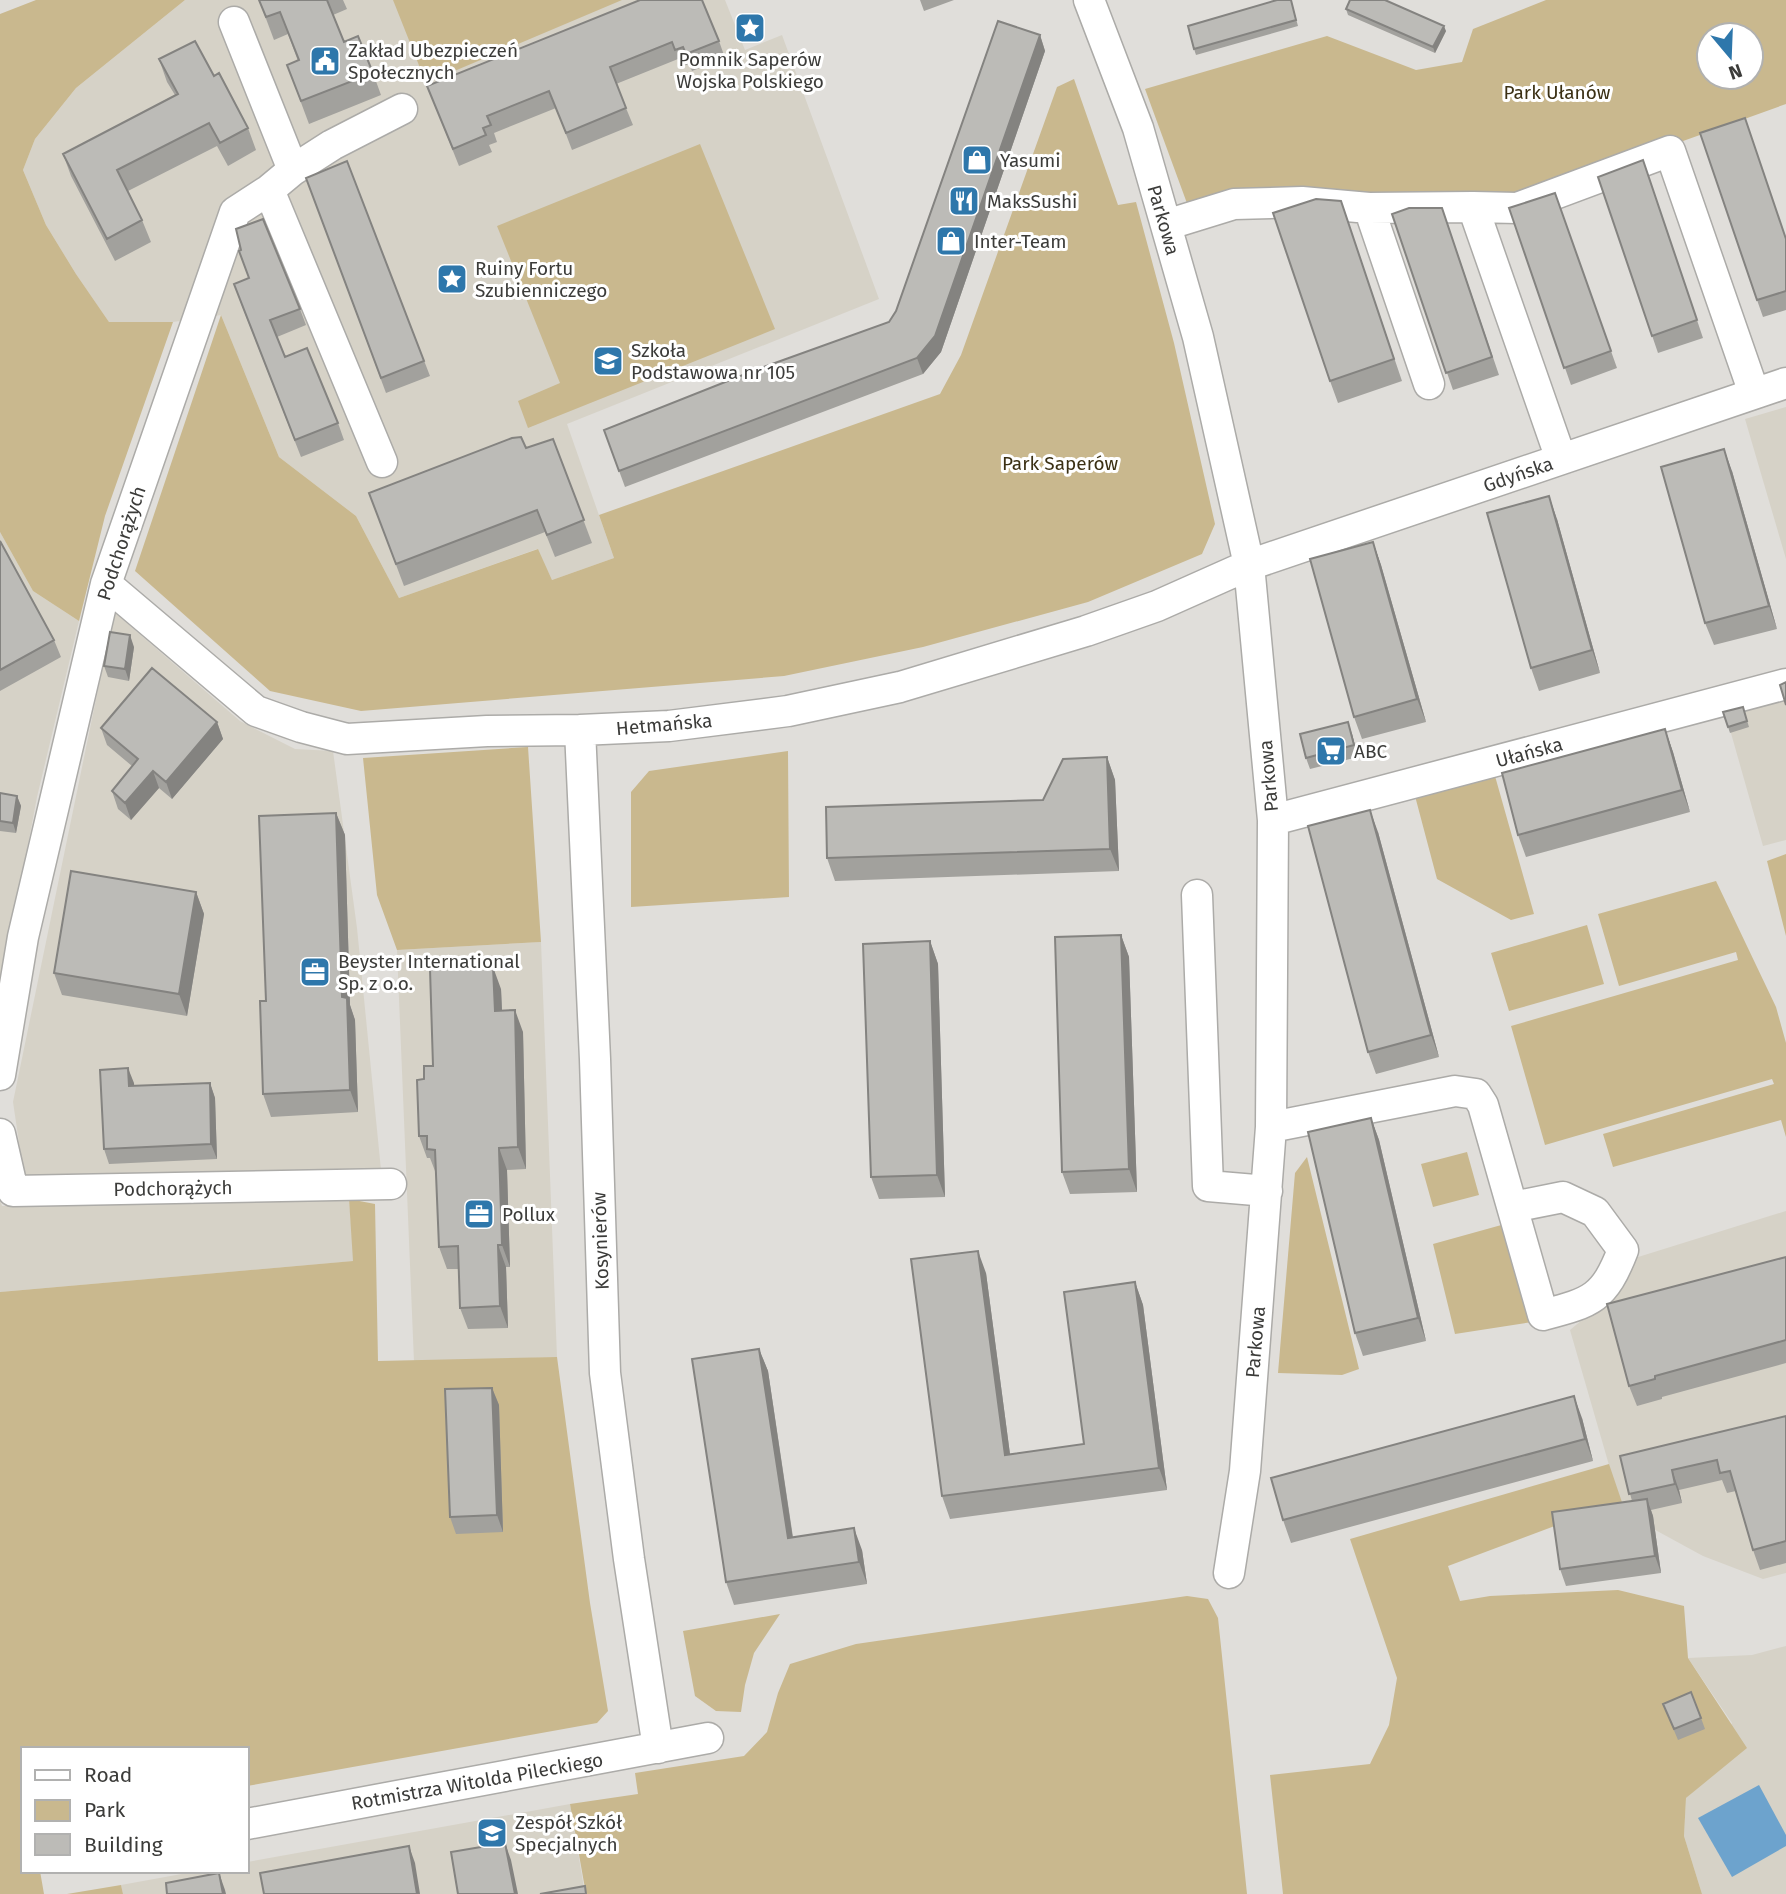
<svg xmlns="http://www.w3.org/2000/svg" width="1786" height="1894" viewBox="0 0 1786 1894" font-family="'Fira Sans',sans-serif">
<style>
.built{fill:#d6d2c7}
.green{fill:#c9b88e;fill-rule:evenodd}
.water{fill:#6da3cd}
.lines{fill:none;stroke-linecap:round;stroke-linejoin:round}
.street-casing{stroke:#acaba8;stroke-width:33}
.street{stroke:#fff;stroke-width:30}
.wall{fill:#a2a19d}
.shaded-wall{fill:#848380}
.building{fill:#bcbbb7;stroke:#848380;stroke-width:2}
.labels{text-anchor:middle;stroke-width:6;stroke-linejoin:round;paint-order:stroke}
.poi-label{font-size:19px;fill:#3c3c3a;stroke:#fff;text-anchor:start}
.park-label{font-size:19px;fill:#3b3014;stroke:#fff}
.street-label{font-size:19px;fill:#3c3c3a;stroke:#fff}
</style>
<rect width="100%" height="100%" fill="#e0deda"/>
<!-- built -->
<path class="built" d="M185,0H725L745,50L782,35L879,299L567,424L614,558L552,580L537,549L399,598L356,516L279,457L221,315L173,322H109L76,274L46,225L23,170L35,139L76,88Z
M1786,407V559L1745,419Z
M0,532L33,591L79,621L37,797L0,993Z
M114,612L240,721L295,749L333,751L357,928L381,1170L24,1176L13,1102Z
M1786,690V840L1763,846L1723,705Z
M541,942L557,1357L414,1362L397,950Z
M349,1199L354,1261L0,1292V1200L2,1206Z
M1786,1211V1573L1763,1579L1703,1556L1626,1514L1613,1479L1570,1330L1619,1289L1635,1258Z
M1786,1646V1894H1702L1684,1836L1686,1798L1703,1783L1732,1723L1688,1658L1752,1655Z
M570,1804L585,1894H123L121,1885L198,1871H247V1862Z"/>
<!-- green -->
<path class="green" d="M36,0H185L76,88L35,139L23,170L46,225L76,274L109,322H173L105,516L79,621L33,591L0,532V14Z
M393,0H622L426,83Z
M1546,0H1786V104L1527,197L1485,194L1359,192L1188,206L1145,89L1327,36L1416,70L1462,62L1473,29ZM1709,35H1751V77H1709Z
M1074,79L1118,205L1136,202L1174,343L1215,524L1202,554L1088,602L923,647L784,676L361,711L270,691L135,571L221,315L279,457L356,516L399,598L538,549L552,580L614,558L599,515L940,394L961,355L1057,87Z
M700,144L775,329L528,428L518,401L560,383L497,226Z
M528,747L541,942L397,950L377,895L363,758Z
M788,751L789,897L631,907V792L649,771Z
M1495,776L1534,914L1511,920L1437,879L1415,796Z
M1786,854V936L1767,861Z
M1716,881L1776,1007L1786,1043V1137L1781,1120L1613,1167L1603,1134L1774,1084L1772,1079L1545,1145L1511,1026L1738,960L1736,952L1619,986L1598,914Z
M1587,925L1604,984L1509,1011L1491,953Z
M1467,1152L1479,1195L1433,1207L1421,1164Z
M1307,1157L1359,1369L1342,1375L1278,1373L1295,1173Z
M349,1199L375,1204L378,1361L557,1357L590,1603L608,1711L597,1723L247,1786V1749H23V1871H40L44,1894H0V1292L353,1261Z
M1505,1224L1532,1322L1455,1334L1433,1244Z
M1609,1464L1626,1514L1560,1524L1448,1566L1460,1601L1490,1596L1618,1590L1684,1606L1688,1658L1747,1748L1686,1798L1684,1836L1702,1894H1283L1270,1775L1370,1764L1389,1725L1397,1678L1350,1539Z
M1187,1596L1208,1599L1218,1618L1247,1894H586L570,1804L638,1794L635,1773L744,1756L767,1732L778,1693L790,1664L856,1644Z
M780,1614L754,1653L745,1685L741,1712L716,1711L695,1696L683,1631Z
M121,1885L123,1894H67Z"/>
<!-- water -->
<path class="water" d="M1759,1785L1786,1835V1846L1732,1877L1698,1818Z"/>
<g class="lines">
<!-- street casing -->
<g class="street-casing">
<path id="street" d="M1089,0L1138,128L1198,337L1249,565L1273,820L1271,1127L1245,1471L1229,1573
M234,22L293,170
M269,190L382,462
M1473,207L1517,208L1670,151L1754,393
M1369,208L1473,207L1561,459
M1166,225L1234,204L1302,202L1369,208L1429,384
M106,584L256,711L301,727L347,739L487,731L580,730L669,726L788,711L900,687L1086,631L1157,606L1249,565L1786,383
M580,730L595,1059L605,1373L629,1559L658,1748
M1273,820L1786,684
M1197,895L1208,1186L1267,1191
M0,1075L23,937L106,584L235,212L269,190L293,170L332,145L402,109
M1271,1127L1455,1091L1476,1094L1483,1105L1543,1315C1592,1302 1604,1299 1623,1250L1595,1212L1563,1197L1513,1207
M0,1134L13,1191L391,1184
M247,1824L708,1738"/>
</g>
<!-- street -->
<use href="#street" class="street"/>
</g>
<!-- wall -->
<path class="wall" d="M259,0H343L347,9L333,15L344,42L373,73L381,95L309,124L287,65L298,61L288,34L274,40Z
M640,0L719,41L725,58L692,71L689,64L681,67L678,59L616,84L633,125L572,150L556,108L494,133L497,142L489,145L492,152L459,166L427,86Z
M920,0H954L924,11Z
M1291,0L1298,26L1196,55L1194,49Z
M1346,9L1446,31L1435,53L1348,15Z
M1040,35L1045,51L941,352L923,374L625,487L604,430L889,322L896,311Z
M159,59L214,76L248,128L256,150L228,166L217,146L128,191L142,220L151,242L115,261L71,176L63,154L175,95L167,82Z
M347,161L430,376L386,393L306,178Z
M1598,177H1649L1703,338L1658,353Z
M1555,193L1617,368L1571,385L1509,208Z
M1341,201L1402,381L1338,403L1330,381Z
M1392,214L1448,225L1499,375L1453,390Z
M1786,238V310L1763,317L1757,300Z
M240,301L300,309L306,325L277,337L285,357L338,423L344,440L301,457Z
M553,439L592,543L555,557L545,532L404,586L369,493L526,448Z
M1732,471L1777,629L1714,645L1705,623Z
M1557,519L1600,673L1539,691L1531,668Z
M0,541L54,640L61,657L0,691Z
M1373,542L1381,565L1426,722L1362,739L1354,717Z
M134,647L129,681L108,677L104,666Z
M1743,707L1749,727L1730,733L1723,712Z
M217,722L223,739L172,799L159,788L131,820L118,809L112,791L132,766L107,745L101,728Z
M1665,729L1673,752L1690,812L1526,857L1518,835Z
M1352,734L1358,757L1310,769L1306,758Z
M1107,757L1115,780L1119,871L835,881L827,858L1043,800Z
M0,793L17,796L21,806L16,833L0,831Z
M336,813L345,835L350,1005L355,1020L358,1112L271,1117L263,1094L266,1001Z
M1378,832L1439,1057L1376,1074L1368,1052Z
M196,892L204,914L187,1016L62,995L54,973Z
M1121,935L1129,957L1137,1192L1070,1194L1062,1172Z
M930,941L938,964L945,1197L879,1199L871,1177Z
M501,989L502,1011L523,1032L526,1169L507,1170L510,1267H506L508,1328L468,1329L460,1308L459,1269H447L439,1247L436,1172L435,1171L430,1158H427L419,1136L433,1066Z
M134,1083V1086L210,1083L215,1098L217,1159L109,1164L104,1149Z
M1371,1118L1379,1140L1426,1341L1363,1356L1355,1333Z
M1786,1257V1363L1662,1397V1399L1637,1406L1629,1386Z
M986,1273L1010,1454L1084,1444L1135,1282L1143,1305L1167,1490L950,1519L942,1496Z
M759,1349L768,1371L793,1537L862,1550L867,1584L734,1605L726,1582Z
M492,1388L499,1405L503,1532L456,1534L450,1517Z
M1786,1416V1563L1760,1570L1753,1550L1736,1491L1727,1493L1722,1480L1679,1490L1682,1503L1651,1510L1653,1516L1661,1573L1566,1586L1560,1569L1632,1501L1620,1456Z
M1582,1418L1593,1461L1291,1543L1283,1520Z
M1663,1704L1701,1718L1705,1729L1678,1740Z"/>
<!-- shaded-wall -->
<path class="shaded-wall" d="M1444,26L1446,31L1435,53L1433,47Z
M1040,35L1045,51L941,352L923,374L917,358Z
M1724,449L1732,471L1777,629L1769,606Z
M1549,496L1557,519L1600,673L1592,650Z
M1373,542L1381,565L1426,722L1417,699Z
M130,635L134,647L129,681L125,669Z
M217,722L223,739L172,799L166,782Z
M1348,722L1352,734L1358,757L1354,745Z
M1665,729L1673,752L1690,812L1682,790Z
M1107,757L1115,780L1119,871L1110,849Z
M153,771L159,788L131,820L125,803Z
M17,796L21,806L16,833L13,823Z
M1370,810L1378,832L1439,1057L1431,1035Z
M336,813L345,835L350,1005L355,1020L358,1112L350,1090L342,997Z
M196,892L204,914L187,1016L179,994Z
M1121,935L1129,957L1137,1192L1129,1169Z
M930,941L938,964L945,1197L937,1175Z
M493,967L501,989L503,1033L495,1011Z
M515,1010L523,1032L526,1169L518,1147Z
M128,1068L134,1083L135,1101L129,1086Z
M210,1083L215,1098L217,1159L211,1144Z
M1371,1118L1379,1140L1426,1341L1418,1318Z
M499,1148L507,1170L510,1267L502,1245Z
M498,1245L506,1267L508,1328L500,1306Z
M978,1251L986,1273L1013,1477L1005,1455Z
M1135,1282L1143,1305L1167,1490L1159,1468Z
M759,1349L768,1371L796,1560L788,1538Z
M492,1388L499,1405L503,1532L497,1515Z
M1574,1396L1582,1418L1593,1461L1585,1439Z
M1672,1470L1679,1490L1682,1503L1675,1484Z
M1647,1499L1653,1516L1661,1573L1655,1556Z
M854,1528L862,1550L867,1584L859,1562Z
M505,1843L511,1860L518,1894H515Z
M409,1846L415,1863L420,1894H417Z
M219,1873L225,1890L226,1894H223Z"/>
<!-- building -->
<path class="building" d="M259,0H327L344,42L358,36L373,73L301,101L287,65L299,60L280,12L266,17Z
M640,0H702L719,41L686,54L683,47L675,50L672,42L610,67L626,108L566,133L549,91L487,116L491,125L483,128L486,135L453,149L427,86Z
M1277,0H1291L1296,20L1194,49L1188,26Z
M1350,0H1385L1444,26L1433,47L1346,9Z
M998,21L1040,35L935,336L917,358L619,471L604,430L758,369L889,322L896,311Z
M195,41L214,76L219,73L248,128L220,143L209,123L117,170L142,220L107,239L63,154L178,94L159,59Z
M1745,118L1786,239V291L1757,300L1700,133Z
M1643,160L1697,320L1652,336L1598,177Z
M347,161L424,361L381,378L306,178Z
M1555,193L1611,351L1564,368L1509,208Z
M1316,199L1341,201L1394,359L1330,381L1273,213Z
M1409,208H1442L1492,357L1446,373L1392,214Z
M263,219L300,309L270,320L285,357L307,348L338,423L295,440L234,284L249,278L239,251L241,250L236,229Z
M521,437L526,448L553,439L584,520L547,535L537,510L396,564L369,493L512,438Z
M1724,449L1769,606L1705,623L1661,467Z
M1549,496L1592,650L1531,668L1487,513Z
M0,541L54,640L0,670Z
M1373,542L1417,699L1354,717L1310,559Z
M110,632L130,635L125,669L104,666Z
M152,668L217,722L166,782L153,771L125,803L112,791L138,759L101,728Z
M1786,682V705L1780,685Z
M1743,707L1747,721L1728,727L1723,712Z
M1348,722L1354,745L1306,758L1300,734Z
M1665,729L1682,790L1518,835L1502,773Z
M1107,757L1110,849L827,858L826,807L1043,800L1063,759Z
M0,793L17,796L13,823L0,821Z
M1370,810L1431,1035L1368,1052L1308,826Z
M336,813L342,997L347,998L350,1090L263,1094L260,1001H266L259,816Z
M71,871L196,892L179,994L54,973Z
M1121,935L1129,1169L1062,1172L1055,937Z
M930,941L937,1175L871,1177L863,944Z
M493,967L495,1011L515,1010L518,1147L499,1148L502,1245H498L500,1306L460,1308L458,1246L439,1247L435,1150L427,1149V1136H419L417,1080L424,1079V1066H433L430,969Z
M128,1068L129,1086L210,1083L211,1144L104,1149L100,1070Z
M1371,1118L1418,1318L1355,1333L1308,1132Z
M978,1251L1005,1455L1084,1444L1064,1292L1135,1282L1159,1468L942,1496L911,1259Z
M1786,1257V1340L1655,1376V1379L1629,1386L1607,1304Z
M759,1349L788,1538L854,1528L859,1562L726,1582L692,1359Z
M492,1388L497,1515L450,1517L445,1389Z
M1574,1396L1585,1439L1283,1520L1271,1478Z
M1786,1416V1541L1753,1550L1730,1471L1720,1473L1717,1460L1672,1470L1675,1484L1629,1494L1620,1456Z
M1647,1499L1655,1556L1560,1569L1552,1512Z
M1691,1692L1701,1718L1674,1729L1663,1704Z
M505,1843L515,1894H458L451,1852Z
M409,1846L417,1894H264L260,1873Z
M219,1873L223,1894H167L166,1883Z
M585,1886L586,1894H540Z"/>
<!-- icons -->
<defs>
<g id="sight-square" transform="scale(1.575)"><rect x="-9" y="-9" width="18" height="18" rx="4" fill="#2e77ab" stroke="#fff"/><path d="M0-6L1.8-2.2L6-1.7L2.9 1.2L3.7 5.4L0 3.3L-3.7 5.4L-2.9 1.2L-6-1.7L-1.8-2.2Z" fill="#fff"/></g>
<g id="civic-square" transform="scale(1.575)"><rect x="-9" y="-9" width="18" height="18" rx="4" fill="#2e77ab" stroke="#fff"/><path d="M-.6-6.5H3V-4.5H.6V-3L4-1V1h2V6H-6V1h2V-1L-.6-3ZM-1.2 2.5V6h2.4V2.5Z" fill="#fff"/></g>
<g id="shop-square" transform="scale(1.575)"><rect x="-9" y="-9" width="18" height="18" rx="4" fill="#2e77ab" stroke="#fff"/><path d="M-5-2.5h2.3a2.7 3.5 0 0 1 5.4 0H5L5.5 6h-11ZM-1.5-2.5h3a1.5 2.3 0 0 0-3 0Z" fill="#fff"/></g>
<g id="restaurant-square" transform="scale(1.575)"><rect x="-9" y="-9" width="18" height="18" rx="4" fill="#2e77ab" stroke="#fff"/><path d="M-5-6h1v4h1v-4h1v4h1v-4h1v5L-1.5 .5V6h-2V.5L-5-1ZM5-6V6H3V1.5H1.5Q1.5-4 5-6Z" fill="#fff"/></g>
<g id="school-square" transform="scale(1.575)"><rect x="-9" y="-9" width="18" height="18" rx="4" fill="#2e77ab" stroke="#fff"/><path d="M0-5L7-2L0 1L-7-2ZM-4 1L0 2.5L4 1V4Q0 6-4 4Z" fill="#fff"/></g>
<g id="supermarket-square" transform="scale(1.575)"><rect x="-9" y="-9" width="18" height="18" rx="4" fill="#2e77ab" stroke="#fff"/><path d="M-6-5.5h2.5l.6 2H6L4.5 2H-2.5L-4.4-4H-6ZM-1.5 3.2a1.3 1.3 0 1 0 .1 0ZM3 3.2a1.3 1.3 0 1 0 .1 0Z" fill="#fff"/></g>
<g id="office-square" transform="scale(1.575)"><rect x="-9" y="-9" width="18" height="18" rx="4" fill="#2e77ab" stroke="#fff"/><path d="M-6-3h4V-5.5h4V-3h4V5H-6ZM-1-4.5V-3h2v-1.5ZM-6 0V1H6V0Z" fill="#fff"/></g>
</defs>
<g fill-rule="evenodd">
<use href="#sight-square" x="750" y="28"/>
<use href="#civic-square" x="325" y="61"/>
<use href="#shop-square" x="977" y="160"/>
<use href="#restaurant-square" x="964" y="201"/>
<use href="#shop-square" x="951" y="241"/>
<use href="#sight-square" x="452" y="279"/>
<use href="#school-square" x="608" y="361"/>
<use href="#supermarket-square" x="1331" y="751"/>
<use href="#office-square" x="315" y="972"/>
<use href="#office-square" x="479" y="1214"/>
<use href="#school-square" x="492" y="1833"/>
</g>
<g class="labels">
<!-- poi labels -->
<g class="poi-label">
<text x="348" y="57">Zakład Ubezpieczeń<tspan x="348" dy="22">Społecznych</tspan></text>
<text x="750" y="66" text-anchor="middle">Pomnik Saperów<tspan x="750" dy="22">Wojska Polskiego</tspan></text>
<text x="1000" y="167">Yasumi</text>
<text x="987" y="208">MaksSushi</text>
<text x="974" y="248">Inter-Team</text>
<text x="475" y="275">Ruiny Fortu<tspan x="475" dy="22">Szubienniczego</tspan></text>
<text x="631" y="357">Szkoła<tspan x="631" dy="22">Podstawowa nr 105</tspan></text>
<text x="1354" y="758">ABC</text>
<text x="338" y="968">Beyster International<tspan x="338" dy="22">Sp. z o.o.</tspan></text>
<text x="502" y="1221">Pollux</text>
<text x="515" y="1829">Zespół Szkół<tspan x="515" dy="22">Specjalnych</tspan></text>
</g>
<!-- park labels -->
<g class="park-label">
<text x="1557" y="99">Park Ułanów</text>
<text x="1060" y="470">Park Saperów</text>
</g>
<!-- street labels -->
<g class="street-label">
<text transform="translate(1164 220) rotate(74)" y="7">Parkowa</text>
<text transform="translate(1518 474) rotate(-19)" y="7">Gdyńska</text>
<text transform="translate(121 543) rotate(-72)" y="7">Podchorążych</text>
<text transform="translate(664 724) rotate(-5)" y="7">Hetmańska</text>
<text transform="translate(1529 752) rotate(-15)" y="7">Ułańska</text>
<text transform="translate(1268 776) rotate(-95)" y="7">Parkowa</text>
<text transform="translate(173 1188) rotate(-1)" y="7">Podchorążych</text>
<text transform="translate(600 1241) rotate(-92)" y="7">Kosynierów</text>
<text transform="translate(1255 1342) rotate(-85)" y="7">Parkowa</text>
<text transform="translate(477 1781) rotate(-10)" y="7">Rotmistrza Witolda Pileckiego</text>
</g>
</g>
<!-- legend -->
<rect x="21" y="1747" width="228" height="126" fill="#ffffff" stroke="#b1b1b0" stroke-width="2"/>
<rect x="35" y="1770" width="35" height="10" fill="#ffffff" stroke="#b1b1b0" stroke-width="2"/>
<text x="84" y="1782" font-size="21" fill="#3c3c3a">Road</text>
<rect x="35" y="1800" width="35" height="21" fill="#c9b88e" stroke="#b1b1b0" stroke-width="2"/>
<text x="84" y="1817" font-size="21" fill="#3c3c3a">Park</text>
<rect x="35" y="1834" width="35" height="21" fill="#bcbbb7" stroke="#b1b1b0" stroke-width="2"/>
<text x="84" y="1852" font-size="21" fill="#3c3c3a">Building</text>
<!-- north arrow -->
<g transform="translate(1730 56) rotate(161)"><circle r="33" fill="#ffffff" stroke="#b1b1b0" stroke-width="2"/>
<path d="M0-5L12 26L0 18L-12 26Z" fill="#2e77ab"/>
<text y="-10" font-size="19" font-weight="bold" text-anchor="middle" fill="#3c3c3a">N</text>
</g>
</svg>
